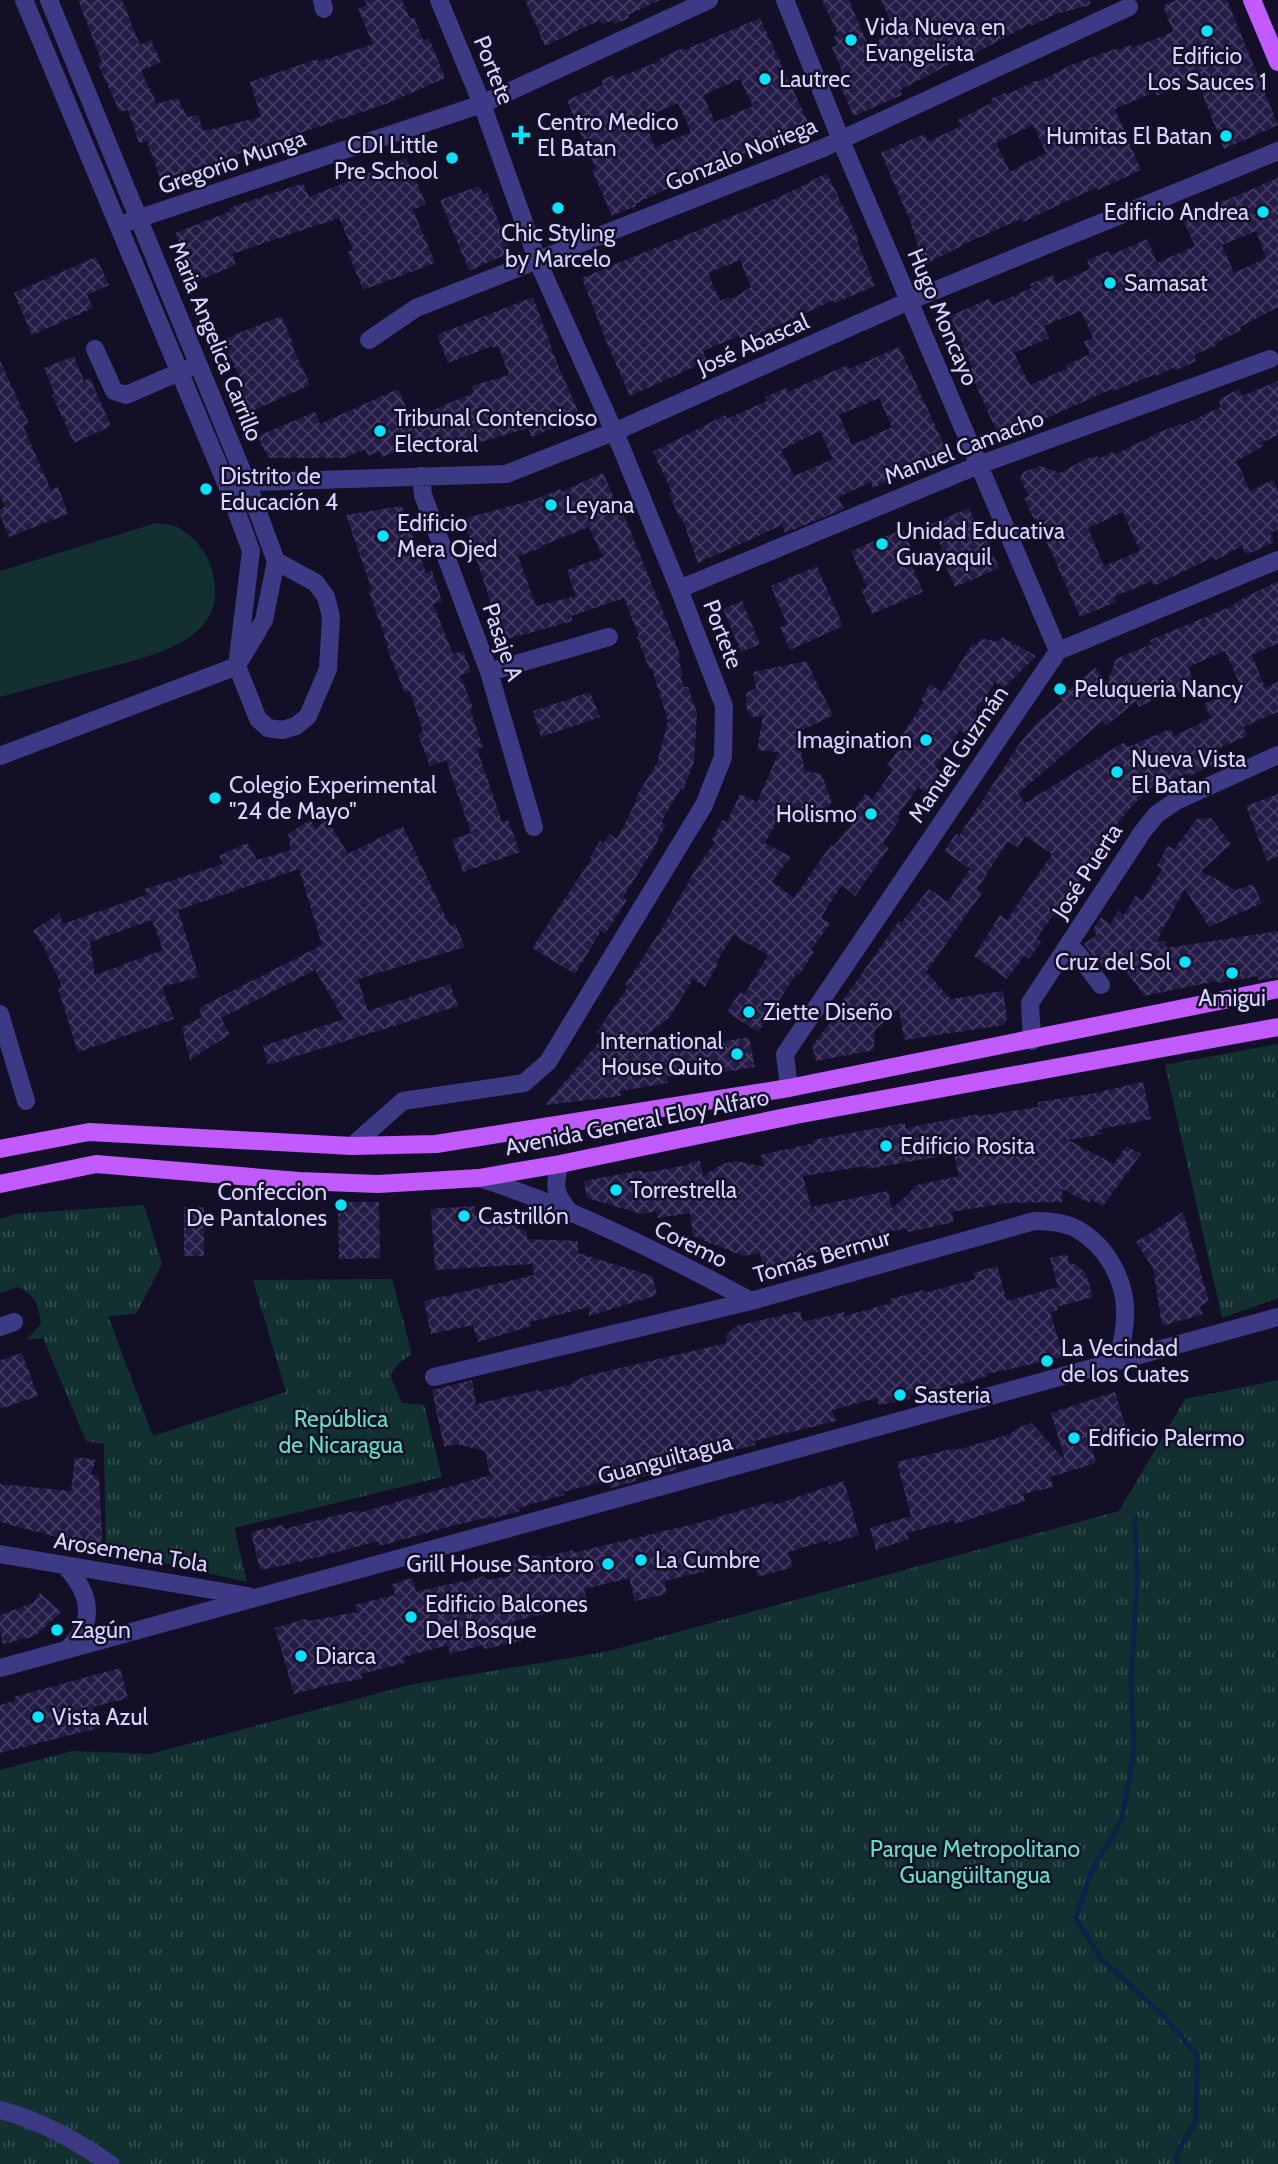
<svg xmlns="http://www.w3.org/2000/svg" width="1278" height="2164" viewBox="0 0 1278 2164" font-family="Cabin,sans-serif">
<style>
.grass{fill:url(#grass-tufts)}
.garden{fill:#12302f}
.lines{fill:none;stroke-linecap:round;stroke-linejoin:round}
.stream{stroke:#0c2248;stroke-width:5}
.building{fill:url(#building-cross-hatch);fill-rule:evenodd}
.minor{stroke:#3d3a85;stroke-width:18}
.major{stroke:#c25bff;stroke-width:18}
.poi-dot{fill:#00e5ff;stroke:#130f26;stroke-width:2.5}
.labels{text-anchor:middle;stroke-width:5;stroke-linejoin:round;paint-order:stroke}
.poi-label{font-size:23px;fill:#d9d4ff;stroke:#130f26;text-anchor:start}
.street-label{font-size:23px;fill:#d9d4ff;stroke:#130f26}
.park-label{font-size:23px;fill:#5fe0c0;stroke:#130f26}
</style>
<defs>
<pattern id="grass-tufts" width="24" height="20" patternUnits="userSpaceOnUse" patternTransform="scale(1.75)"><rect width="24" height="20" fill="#12302f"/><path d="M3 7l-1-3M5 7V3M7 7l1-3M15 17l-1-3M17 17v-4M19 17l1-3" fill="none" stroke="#344d4e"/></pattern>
<pattern id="building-cross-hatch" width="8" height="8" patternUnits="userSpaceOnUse" patternTransform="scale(1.75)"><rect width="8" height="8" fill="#241b47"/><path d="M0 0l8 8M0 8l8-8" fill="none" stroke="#433b63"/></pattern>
</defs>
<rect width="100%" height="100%" fill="#130f26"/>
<!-- grass -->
<path class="grass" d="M1278,1044V1298L1222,1318L1165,1065Z
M144,1205L162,1264L136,1314L108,1316L153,1436L286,1392L253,1280L392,1279L412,1354L400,1362L390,1375L402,1403L424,1405L442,1477L234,1528L247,1582L106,1550L104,1444L86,1441L43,1338L26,1340L41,1324C38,1303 37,1297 18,1287L0,1293V1219L14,1214Z
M1278,1380V2164H0V1770L72,1751L150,1754L409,1685L605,1652L1119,1511L1185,1399Z"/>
<!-- garden -->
<path class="garden" d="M156,523C162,524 171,524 177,527C192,534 207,552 211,567C235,642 150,656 98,670C66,679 33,688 0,697V571Z"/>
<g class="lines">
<!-- stream -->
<path class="stream" d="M1135,1516L1137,1582L1131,1680L1134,1751L1122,1819L1090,1875L1076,1918L1101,1959L1163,2015L1197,2055L1196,2121L1177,2153V2164"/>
</g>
<!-- building -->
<path class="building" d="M78,0H122L140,45L151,40L161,62L141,71L157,104L178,98L187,117L198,115L204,131L261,117L250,82L317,59L318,62L373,44L358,9L367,5L365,0H402L410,19L414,17L423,40L429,38L445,78L386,104L161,180L147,141L139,143L128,110L120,112L98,64L102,62Z
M525,0H660L628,15L629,18L615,24L613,20L602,24L600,20L545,46Z
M822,0H849L868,45L895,32L881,0H1090V5L1056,14L1031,26L1030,24L970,56L969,54L900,90L902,95L854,116L838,82L845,79L832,47L838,45L834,36L838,34Z
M1177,0H1227L1278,125L1224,149L1197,80L1156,96L1154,92L1115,109L1141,170L1098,190L1097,187L1023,222L1021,219L971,241L924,265L911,223L881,153L924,134L928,142L961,126L958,120L993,102L991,99L1005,93L1006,95L1037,80L1038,82L1071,65L1118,48L1119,50L1131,45L1132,48L1173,32L1163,6ZM1033,125L1046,153L1010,172L996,143Z
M760,18L811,129L768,146L764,144L710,170L709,167L672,184L673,186L635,204L636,206L612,216L592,170L595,168L567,100L603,85L601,80L614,75L615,79L660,61L659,59L683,48L684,50ZM740,79L753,106L715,122L703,95ZM678,103L691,132L655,147L643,118Z
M406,158L426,204L413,210L435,263L363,290L348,252L353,250L339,218L232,254L236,265L195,282L175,233L231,211L229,208L303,183L309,197Z
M827,173L859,240L857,241L875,286L835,303L834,300L742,342L739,336L703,351L707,361L630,396L608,346L582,278L784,195ZM740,260L751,287L732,299L728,297L720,301L708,273Z
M1278,178V307L1240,327L1241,330L1216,343L1217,345L1194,355L1196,361L1175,371L1174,367L1155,377L1154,375L1113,391L1112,389L1040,421L1025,429L1026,431L1010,438L1008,434L999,437L969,369L972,367L950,316L989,299L992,305L1032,288L1030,284L1053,275L1056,284L1090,269L1087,260L1109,251L1111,255L1147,239L1157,263L1195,246L1184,222L1211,210L1210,207ZM1256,231L1266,258L1234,273L1222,245ZM1081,311L1093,338L1084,342L1090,354L1066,365L1068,368L1030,385L1014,353L1049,338L1044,326Z
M479,186L483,194L487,193L511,252L469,271L440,200Z
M96,257L109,285L87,295L93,308L32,335L14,293Z
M533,297L557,363L578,411L560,420L561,424L532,437L528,428L474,444L460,451L458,446L439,452L435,443L411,453L408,446L382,457L379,451L368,456L365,449L344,458H268L258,436L315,412L320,424L398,389L411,419L469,395L474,392L472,386L509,375L498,346L493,348L492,346L448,363L437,335Z
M281,316L293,343L291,344L310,385L250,412L236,382L241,380L222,340Z
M899,347L946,449L943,451L947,462L912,477L909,471L873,488L871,482L838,497L844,509L785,533L782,525L698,563L682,518L680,519L669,493L672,492L653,452L725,415L727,419L767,401L765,397L786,388L788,392L847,365L849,369ZM879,398L892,427L852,445L839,415ZM820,431L833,459L794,476L781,450Z
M74,356L84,381L90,378L111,426L74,443L52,395L55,394L44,368Z
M0,361L29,424L23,426L51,490L58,487L68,514L9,537L0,515V509L5,507L0,495Z
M1278,381V435L1261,443L1263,446L1237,461L1250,491L1273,480L1278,492V529L1270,533L1274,542L1246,555L1242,546L1214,561L1213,557L1154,586L1152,581L1114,597L1116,602L1080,617L1036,518L1034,519L1024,498L1029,496L1020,479L1023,472L1040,466L1060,473L1086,459L1097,456L1098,459L1113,452L1114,455L1160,432L1180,424L1181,426L1221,407L1218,400L1239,389L1242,396ZM1123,512L1140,551L1104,566L1088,528Z
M603,473L620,511L622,510L681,657L678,659L683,675L680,676L684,687H688L697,713L694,762L683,789L681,788L661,822L666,824L651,853L623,897L627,900L605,934L601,931L575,974L532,948L592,858L590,857L600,841L604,843L609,834L617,839L637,800L635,799L657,763L668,721L652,669L650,670L637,637L639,636L624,598L571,616L573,621L503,640L463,519L536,499L560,489L561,492ZM589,527L603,557L567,570L576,596L536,606L518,556L542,548L541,546Z
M402,506L426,573L432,571L442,601L433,604L453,654L463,651L471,672L460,675L473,708L470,709L483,747L477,749L502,822L508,820L520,852L463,872L452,839L471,833L446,760L430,766L418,734L423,732L410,691L405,693L390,656L380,621H379L369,591L372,590L346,515Z
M969,508L984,542L987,540L999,568L955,587L943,559L946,558L931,524Z
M903,529L914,554L908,556L923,592L872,614L861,589L867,587L851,551Z
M817,566L843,626L790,650L780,627L787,624L771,586Z
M1278,581V643L1252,655L1265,688L1278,682V712L1243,727L1247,736L1217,749L1222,760L1190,776L1187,773L1170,782L1166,775L1136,802L1109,833L1114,836L1087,877L1083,875L1036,939L1041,942L1029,959L1025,955L1007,979L974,956L1000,915L1007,920L1052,854L1025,836L1018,848L1008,841L977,889L982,893L926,972L951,999L1003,991L1007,1018L1004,1025L904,1040L899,1008L875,1030L874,1050L816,1061L812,1046L837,1014L834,1013L899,921L901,923L929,889L948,902L970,869L944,851L956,834L959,836L1020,743L1038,722L1063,701L1060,697L1095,668L1107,683L1116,659L1152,644L1150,640L1235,605L1234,603ZM1225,651L1241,687L1204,704L1211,718L1174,736L1170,729L1128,747L1124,742L1025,803L1018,794L1102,721L1106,726L1136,701L1139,707L1173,689L1182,695L1197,689L1188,667Z
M742,601L760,644L741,652L723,609Z
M1002,637L1036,656L1004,688L995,682L974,713L980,716L967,735L960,730L935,767L942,772L927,793L918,787L897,817L900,819L883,843L889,848L855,896L842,885L821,917L830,924L811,950L814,952L799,975L797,973L758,1032L727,1012L740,992L744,995L768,955L733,935L716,963L718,964L705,987L693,979L669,1018L629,1049L688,1036L689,1040L697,1039L698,1046L749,1037L755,1067L725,1072L724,1065L667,1077L668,1083L621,1091V1096L545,1105L603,1037L597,1032L628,987L625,985L664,925L694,872L715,842L712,840L722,820L727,822L740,794L757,802L779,752L757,750L763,715L752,717L747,710L746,693L756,688L753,672L806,661L833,715L797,733L805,771L821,774L832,802L819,817L787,804L765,843L791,857L772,881L794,898L831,845L833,847L856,819L851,815L865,794L872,799L893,770L887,766L903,742L899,739L924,702L921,700L930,684L942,692L973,643L976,645L981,638L998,642Z
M590,692L600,717L541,737L533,711Z
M1278,794V856L1267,861L1246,806Z
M326,818L348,854L403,826L450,926L455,924L465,947L358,979L368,1011L450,984L458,1006L268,1065L263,1046L344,1019L315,970L221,1018L230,1034L190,1060L182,1027L202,1017L199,1008L322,945L299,869L178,910L199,977L162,987L174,1019L78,1052L58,989L62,987L44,947L33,931L59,913L63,924L146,895L145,889L223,864L219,856L247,843L257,860L291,850L288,834L310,820L316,829ZM152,920L163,950L95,975L90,942Z
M1211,818L1231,844L1201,871L1236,890L1253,884L1262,903L1209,927L1185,889L1156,942L1165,941L1167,948L1278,931V977L1258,980V976L1218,983L1217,981L1144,996L1117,958L1103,968L1084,944L1097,935L1093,930L1101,917L1110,924L1119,911L1124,915L1136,895L1143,900L1162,869L1157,865L1168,846L1174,849L1197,819Z
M1143,1082L1151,1119L1097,1130L1103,1134L1068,1140L1114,1164L1126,1146L1141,1154L1103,1206L1091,1199L1089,1203L1062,1189L1063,1202L1007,1203L951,1212L954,1222L908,1232L907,1228L874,1235L875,1239L799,1256L800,1259L763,1268L760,1253L743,1256L693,1236L690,1213L658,1218L656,1211L642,1214L587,1198L584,1181L643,1170L644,1173L688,1165L690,1162L700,1161L703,1176L722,1164L736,1161L764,1167L761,1155L814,1143L813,1140L905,1123L906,1128L979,1114L980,1116L1038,1107V1102L1103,1092V1091ZM954,1154L959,1176L917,1185L892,1209L888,1191L811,1207L803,1176L866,1166V1169Z
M338,1202H379L380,1258L339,1259Z
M475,1206L476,1216L517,1224L518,1229L527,1231V1239L578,1241V1253L652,1276L657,1295L589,1316V1307L530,1322L531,1326L478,1342L473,1325L431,1334L424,1301L534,1275L532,1264L435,1270L431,1209Z
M184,1207H204V1256H184Z
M1183,1212L1209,1301L1200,1306L1203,1314L1162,1326L1153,1268L1136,1242Z
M1067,1254L1070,1263L1077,1265L1086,1274L1093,1297L1057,1307L1058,1310L1050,1312L1064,1357L987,1374L988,1376L958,1385L909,1395L910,1399L879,1405L877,1398L832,1410L836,1421L754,1441L755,1445L707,1457L676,1467L677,1470L636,1478L637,1481L611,1488L609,1480L563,1492L564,1495L518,1508L520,1511L494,1518V1516L459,1524L379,1546L378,1541L299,1562L260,1570L251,1532L283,1525L284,1529L358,1510L359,1513L490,1475L485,1451L457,1444L444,1447L432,1390L472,1380L476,1404L538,1390L539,1392L573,1384L572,1382L586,1376L727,1343L725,1336L736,1326L800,1311L803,1322L844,1312L845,1316L891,1303L890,1299L924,1290L925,1293L975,1279L973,1273L997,1266L1007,1301L1058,1287L1050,1258Z
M22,1353L38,1396L0,1409V1360Z
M1115,1392L1125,1425L1088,1436L1096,1463L1050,1477L1053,1487L1023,1494L1025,1501L955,1524L954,1520L907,1533L909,1539L876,1550L870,1528L911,1516L897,1462L956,1448L957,1450L1011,1434L1014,1430L1031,1423L1065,1460L1051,1413Z
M75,1457L96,1460L91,1474L99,1478L103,1556L64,1543V1539L0,1522V1484L71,1491Z
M844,1481L859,1535L829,1544L828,1540L788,1552L793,1567L758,1577L750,1552L708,1563L710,1570L664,1581L667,1594L635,1601L629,1578L584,1589L588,1603L514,1621L521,1641L484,1649L483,1645L450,1654L448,1645L404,1657L405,1663L361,1674L362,1679L332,1684L294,1694L275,1628L308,1618L309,1621L357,1612L355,1605L395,1595L392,1584L412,1578L416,1592L463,1581V1583L483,1576L488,1580L510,1576L507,1562L540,1554L541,1558L573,1550V1553L698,1523L773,1501L774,1505Z
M40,1593L61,1612L35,1636L3,1644L0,1630V1615L33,1603Z
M120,1668L128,1698L93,1707L98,1728L0,1753V1705L15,1701L14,1697Z"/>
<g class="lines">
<!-- minor -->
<path class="minor" d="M24,0L226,483L251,551L237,666L258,719L268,728L282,730L296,726L308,716L328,669L331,617L326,597L316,583L276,561
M49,0L247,483L276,561L264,620L241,659
M322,0L324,9
M785,0L845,150L1058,651
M128,222L482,104L709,0
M369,340L416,308L823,148L1129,7
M95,349L114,391L126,395L189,368
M421,476L423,495L489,672L534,827
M226,483L506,474L623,428L909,301L1278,151
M679,589L979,465L1270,359
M489,672L609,637
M0,756L237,666
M1068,945L1077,953L1101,985
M0,1014L26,1101
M1032,1041L1030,1003L1143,831L1157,814L1176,801L1278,755
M789,1088L785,1054L1058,651L1278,560
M352,1146L403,1101L524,1083L548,1062L704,805L723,757L724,706L679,589L621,447L538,262L482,104L439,0
M560,1164C553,1187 555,1196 572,1214
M479,1178C569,1206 667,1256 751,1301
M0,1327L14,1322
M434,1377L751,1301L1034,1221C1048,1221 1064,1222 1077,1229C1107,1246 1127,1282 1125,1317C1125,1331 1121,1346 1118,1360
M0,1554L248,1596
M65,1566C91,1593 97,1624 66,1650
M0,1668L1278,1317
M0,2110C39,2120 77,2141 110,2164"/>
<!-- major -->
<path class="major" d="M1252,0L1278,62
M0,1149L89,1132L352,1146L436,1144L789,1088L1278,989
M0,1184L96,1164L299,1181L378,1184L479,1178L560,1164L796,1115L1278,1027"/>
</g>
<!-- markers -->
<g class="poi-dot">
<circle cx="1207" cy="31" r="7"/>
<circle cx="851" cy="40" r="7"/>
<circle cx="765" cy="79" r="7"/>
<path d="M517.5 124.5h7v7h7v7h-7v7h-7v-7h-7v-7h7z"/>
<circle cx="1226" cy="136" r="7"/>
<circle cx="452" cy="158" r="7"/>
<circle cx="558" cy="208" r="7"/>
<circle cx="1263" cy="212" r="7"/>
<circle cx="1110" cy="283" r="7"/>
<circle cx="380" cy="431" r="7"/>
<circle cx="206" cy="489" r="7"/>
<circle cx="551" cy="505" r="7"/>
<circle cx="383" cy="536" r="7"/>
<circle cx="882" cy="544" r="7"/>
<circle cx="1060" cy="689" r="7"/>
<circle cx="926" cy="740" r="7"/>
<circle cx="1117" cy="772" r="7"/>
<circle cx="215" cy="798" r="7"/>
<circle cx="871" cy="814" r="7"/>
<circle cx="1185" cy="962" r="7"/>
<circle cx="1232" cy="973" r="7"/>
<circle cx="749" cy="1012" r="7"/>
<circle cx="737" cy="1054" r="7"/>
<circle cx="886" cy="1146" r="7"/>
<circle cx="616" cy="1190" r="7"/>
<circle cx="341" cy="1205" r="7"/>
<circle cx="464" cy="1216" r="7"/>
<circle cx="1047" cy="1361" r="7"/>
<circle cx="900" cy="1395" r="7"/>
<circle cx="1074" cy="1438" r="7"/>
<circle cx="641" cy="1560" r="7"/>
<circle cx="608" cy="1564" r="7"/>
<circle cx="411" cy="1617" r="7"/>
<circle cx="57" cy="1630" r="7"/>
<circle cx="301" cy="1656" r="7"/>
<circle cx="38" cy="1717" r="7"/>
</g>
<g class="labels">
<!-- poi labels -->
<g class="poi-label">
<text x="865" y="35">Vida Nueva en<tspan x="865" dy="26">Evangelista</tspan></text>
<text x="1207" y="64" text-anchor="middle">Edificio<tspan x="1207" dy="26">Los Sauces 1</tspan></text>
<text x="779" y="87">Lautrec</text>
<text x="537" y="130">Centro Medico<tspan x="537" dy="26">El Batan</tspan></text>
<text x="1212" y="144" text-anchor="end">Humitas El Batan</text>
<text x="438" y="153" text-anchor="end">CDI Little<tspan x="438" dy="26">Pre School</tspan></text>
<text x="1249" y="220" text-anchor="end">Edificio Andrea</text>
<text x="558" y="241" text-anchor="middle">Chic Styling<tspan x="558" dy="26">by Marcelo</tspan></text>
<text x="1124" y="291">Samasat</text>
<text x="394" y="426">Tribunal Contencioso<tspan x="394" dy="26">Electoral</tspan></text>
<text x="220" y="484">Distrito de<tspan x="220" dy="26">Educación 4</tspan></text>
<text x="565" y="513">Leyana</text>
<text x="397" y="531">Edificio<tspan x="397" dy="26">Mera Ojed</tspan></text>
<text x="896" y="539">Unidad Educativa<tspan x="896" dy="26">Guayaquil</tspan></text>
<text x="1074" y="697">Peluqueria Nancy</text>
<text x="912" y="748" text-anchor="end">Imagination</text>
<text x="1131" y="767">Nueva Vista<tspan x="1131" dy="26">El Batan</tspan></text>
<text x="229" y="793">Colegio Experimental<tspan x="229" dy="26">"24 de Mayo"</tspan></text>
<text x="857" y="822" text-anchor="end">Holismo</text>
<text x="1171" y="970" text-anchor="end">Cruz del Sol</text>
<text x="1232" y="1006" text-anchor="middle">Amigui</text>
<text x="763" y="1020">Ziette Diseño</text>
<text x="723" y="1049" text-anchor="end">International<tspan x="723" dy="26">House Quito</tspan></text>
<text x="900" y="1154">Edificio Rosita</text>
<text x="630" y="1198">Torrestrella</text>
<text x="327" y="1200" text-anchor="end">Confeccion<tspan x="327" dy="26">De Pantalones</tspan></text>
<text x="478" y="1224">Castrillón</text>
<text x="1061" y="1356">La Vecindad<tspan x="1061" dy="26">de los Cuates</tspan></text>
<text x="914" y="1403">Sasteria</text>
<text x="1088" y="1446">Edificio Palermo</text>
<text x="655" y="1568">La Cumbre</text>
<text x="594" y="1572" text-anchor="end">Grill House Santoro</text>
<text x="425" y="1612">Edificio Balcones<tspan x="425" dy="26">Del Bosque</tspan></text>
<text x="71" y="1638">Zagún</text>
<text x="315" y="1664">Diarca</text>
<text x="52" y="1725">Vista Azul</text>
</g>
<!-- street labels -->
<g class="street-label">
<text transform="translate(494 70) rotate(68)" y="8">Portete</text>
<text transform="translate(741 154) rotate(-22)" y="8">Gonzalo Noriega</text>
<text transform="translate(232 162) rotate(-19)" y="8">Gregorio Munga</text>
<text transform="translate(943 317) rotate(67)" y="8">Hugo Moncayo</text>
<text transform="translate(216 341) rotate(68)" y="8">Maria Angelica Carrillo</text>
<text transform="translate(753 344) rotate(-24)" y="8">José Abascal</text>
<text transform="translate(964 447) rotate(-21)" y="8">Manuel Camacho</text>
<text transform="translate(723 634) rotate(69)" y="8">Portete</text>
<text transform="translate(503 642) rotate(71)" y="8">Pasaje A</text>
<text transform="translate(958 754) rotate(-56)" y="8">Manuel Guzmán</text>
<text transform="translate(1087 871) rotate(-57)" y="8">José Puerta</text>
<text transform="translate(637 1122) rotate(-11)" y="8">Avenida General Eloy Alfaro</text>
<text transform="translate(691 1244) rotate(26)" y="8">Coremo</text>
<text transform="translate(822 1256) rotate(-16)" y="8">Tomás Bermur</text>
<text transform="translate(665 1459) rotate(-15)" y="8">Guanguiltagua</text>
<text transform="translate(131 1552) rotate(9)" y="8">Arosemena Tola</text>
</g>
<!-- park labels -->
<g class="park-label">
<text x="341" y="1427">República<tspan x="341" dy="26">de Nicaragua</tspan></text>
<text x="975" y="1857">Parque Metropolitano<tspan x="975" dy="26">Guangüiltangua</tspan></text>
</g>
</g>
</svg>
